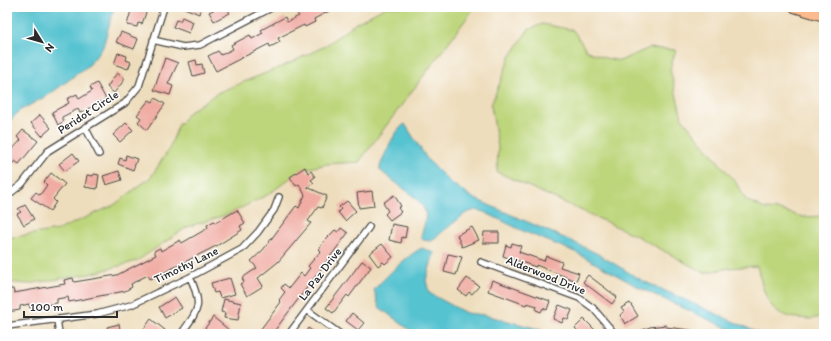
<svg xmlns="http://www.w3.org/2000/svg" width="831" height="341" viewBox="0 0 831 341" font-family="Itim,sans-serif">
<style>
.green{fill:#bdd67b;stroke:#748053}
.water{fill:#57c3d0;stroke:#41777e}
.building{fill:#f0aca3}
.lines{fill:none;stroke-linecap:round;stroke-linejoin:round}
.street-casing{stroke:#484641;stroke-width:8}
.highway-casing{stroke:#484641;stroke-width:12}
.street{stroke:#fff;stroke-width:5.5}
.highway{stroke:#fbbb8c;stroke-width:10}
.labels{text-anchor:middle;stroke-width:3;stroke-linejoin:round;paint-order:stroke}
.street-label{font-size:12px;fill:#2b2b2b;stroke:#fff}
</style>
<rect width="100%" height="100%" fill="#fff"/>
<filter id="ink" filterUnits="userSpaceOnUse"><feTurbulence type="fractalNoise" baseFrequency=".025" numOctaves="2"/><feDisplacementMap in="SourceGraphic" scale="8" xChannelSelector="R" yChannelSelector="G"/><feConvolveMatrix kernelMatrix="1 2 1 2 8 2 1 2 1" color-interpolation-filters="sRGB"/></filter>
<filter id="wash" filterUnits="userSpaceOnUse"><feTurbulence type="fractalNoise" baseFrequency=".012" numOctaves="4" result="noise"/><feDisplacementMap in="SourceGraphic" scale="16" xChannelSelector="R" yChannelSelector="G"/><feGaussianBlur stdDeviation="0.9" result="paint"/><feColorMatrix in="noise" values="0 0 0 0 0 0 0 0 0 0 0 0 0 0 0 0 0 1.4 0 .05"/><feComposite in="paint" operator="in"/></filter>
<g filter="url(#wash)">
<rect width="100%" height="100%" fill="#eeddbc"/>
<!-- green -->
<path class="green" d="M386,7H475L359,162L327,164L301,170L269,194L229,214L187,227L137,261L90,274L28,284L7,282V238L58,230L114,205L151,177L169,149L178,126L189,112L219,92L288,64L325,46L356,23Z
M542,24L573,30L587,51L605,58L620,61L649,48L676,50L670,69L682,118L736,183L746,200L765,209L780,210L803,217L824,216V315C814,320 808,319 797,318C766,315 764,291 757,266L729,268L704,273L637,236L497,172L498,147L491,105L510,57L528,30Z"/>
<!-- water -->
<path class="water" d="M8,7H114L103,47L89,65L50,94L19,111L7,124Z
M405,124L427,159L451,183L473,198L571,241L598,254L643,281L761,334H740L640,288L575,252L523,231L484,212L476,210L466,213L431,241L423,240L421,236C423,229 427,218 425,211C420,197 391,181 380,170V166C385,155 394,130 405,124Z
M422,248L434,253L426,280L429,293L466,313L485,315L546,331L549,334H415L379,307L374,290C383,279 410,253 422,248Z"/>
<g id="blocks">
<!-- building -->
<path class="building" d="M132,7H148L142,24L138,23L137,27L127,25Z
M182,7H201L199,14Z
M220,7H226L230,13L214,21L209,12Z
M306,7H337L314,19L315,22L305,27L304,25L278,38L280,42L270,47L269,44L216,71L208,56L218,51L221,55L233,49L231,45L250,35L252,39L263,33L261,30L285,17L287,22L299,16L296,12Z
M182,17L193,22L189,33L173,27L176,20L180,21Z
M121,32L138,39L134,49L116,42Z
M118,53L127,56L126,60L131,62L128,69L114,64Z
M165,58L178,63L168,84L173,86L170,95L154,90Z
M196,60L197,65L202,64L204,73L193,76L189,62Z
M117,73L125,79L114,93L107,87Z
M97,83L106,99L80,113L78,109L62,117L64,121L58,125L52,112L69,103L67,99L77,94L79,99L92,91L90,87Z
M155,98L165,104L147,130L138,122L141,118L137,115L149,100L153,102Z
M40,115L51,128L42,136L31,123Z
M126,123L133,130L120,142L113,135Z
M23,130L38,141L19,164L15,161L12,164L7,160V155L21,140L17,137Z
M73,153L79,161L65,171L59,164Z
M126,155L137,159L133,170L118,164L120,158L125,160Z
M305,167L308,173L311,171L315,177L311,180L314,183L307,187L327,196L322,208L318,207L308,221L311,223L278,262L258,278L263,286L247,296L240,284L244,282L242,278L257,268L251,261L263,250L296,206L299,208L305,195L299,184L296,186L290,177Z
M119,171L122,180L106,185L103,176Z
M51,173L65,184L53,199L56,202L50,211L31,198L36,192L40,195L47,185L44,182Z
M94,174L99,175L97,189L85,187L87,175L93,176Z
M372,191L374,206L359,208L357,193Z
M394,195L401,206L398,208L401,212L390,220L385,214L388,211L383,203Z
M347,201L356,211L345,221L338,212L341,209L339,207Z
M25,205L34,219L24,225L17,214L21,212L18,209Z
M237,210L245,223L240,226L242,230L218,245L165,272L150,279L148,275L140,279L131,284L132,287L125,291L69,302L68,297L57,299V303L30,308L29,304L20,306V310L7,312V289H13L14,293L65,284L64,280L73,278L74,282L117,275L156,255L154,251L160,248L161,251L180,240L182,243L208,228L207,225L214,221L215,223Z
M392,224L407,227L405,238L402,237L401,243L389,240Z
M472,227L479,240L462,247L457,235Z
M341,228L348,233L272,334H257L281,302L279,300L285,292L281,288L284,284L289,288L301,273L304,276L310,268L308,266L321,251L319,249L324,241L335,230L338,232Z
M484,232H499V243H483Z
M512,243L521,246L519,252L544,261L546,256L562,262L560,267L579,273L576,281L536,265V267L503,256L506,245L511,247Z
M382,244L393,257L385,264L383,262L378,266L369,254Z
M448,254L462,257L456,275L444,272Z
M362,261L371,267L349,297L347,295L333,313L326,308Z
M588,275L617,297L612,304L583,282Z
M230,278L235,294L220,298L218,292L214,293L211,283Z
M467,278L479,286L472,294L469,292L466,296L458,290Z
M492,280L550,301L547,310L543,308L541,312L536,310L537,306L527,303L526,305L488,291Z
M175,297L182,308L165,318L159,307Z
M224,299L241,303L238,320L224,318L225,313L221,312Z
M630,303L638,316L625,324L620,315L624,312L621,308Z
M559,305L572,310L568,320L564,318L562,323L553,319Z
M352,313L364,323L358,330L346,321Z
M213,317L229,330L226,334H201Z
M151,319L165,330L162,334H140Z
M584,319L595,330L591,334H581L575,328Z
M119,324L121,334H109L107,327Z
M666,325V327L698,331V334H635V333L650,327Z
M308,328L316,334H304Z"/>
</g>
</g>
<g filter="url(#ink)">
<use href="#blocks" fill-opacity="0" stroke="#484641" stroke-width="1"/>
<g class="lines">
<!-- street casing -->
<g class="street-casing">
<path id="street" d="M153,40L183,47L200,45L273,7
M85,127L99,154
M7,196L22,184L48,151L125,103L139,86L164,7
M481,262L579,298L593,308L615,334
M307,310L340,334
M57,319L59,334
M7,326L97,314L131,305L190,277L242,249L258,232L274,210L279,197
M181,334C199,309 203,306 190,277
M289,334L369,227"/>
</g>
<!-- highway casing -->
<g class="highway-casing">
<path id="highway" d="M794,7L824,16"/>
</g>
<!-- street -->
<use href="#street" class="street"/>
<!-- highway -->
<use href="#highway" class="highway"/>
</g>
</g>
<g class="labels">
<!-- street labels -->
<g class="street-label">
<text transform="translate(88 112) rotate(-33)" y="4">Peridot Circle</text>
<text transform="translate(186 265) rotate(-26)" y="4">Timothy Lane</text>
<text transform="translate(320 274) rotate(-53)" y="4">La Paz Drive</text>
<text transform="translate(546 275) rotate(22)" y="4">Alderwood Drive</text>
</g>
</g>
<!-- margin -->
<rect width="831" height="341" fill="none" stroke="#fff" stroke-width="24"/>
<!-- north arrow -->
<g transform="translate(42 42) rotate(127)" stroke="#ffffff" stroke-width="3" paint-order="stroke">
<path d="M0-3L7 15L0 10L-7 15Z" fill="#2b2b2b"/>
<text y="-6" font-size="11" font-weight="bold" text-anchor="middle" fill="#2b2b2b">N</text>
</g>
<!-- scale -->
<path d="M24 311v6h93v-6" fill="none" stroke="#2b2b2b" stroke-width="2"/>
<text x="30" y="311" font-size="12" fill="#2b2b2b" stroke="#ffffff" stroke-width="3" paint-order="stroke">100 m</text>
</svg>
